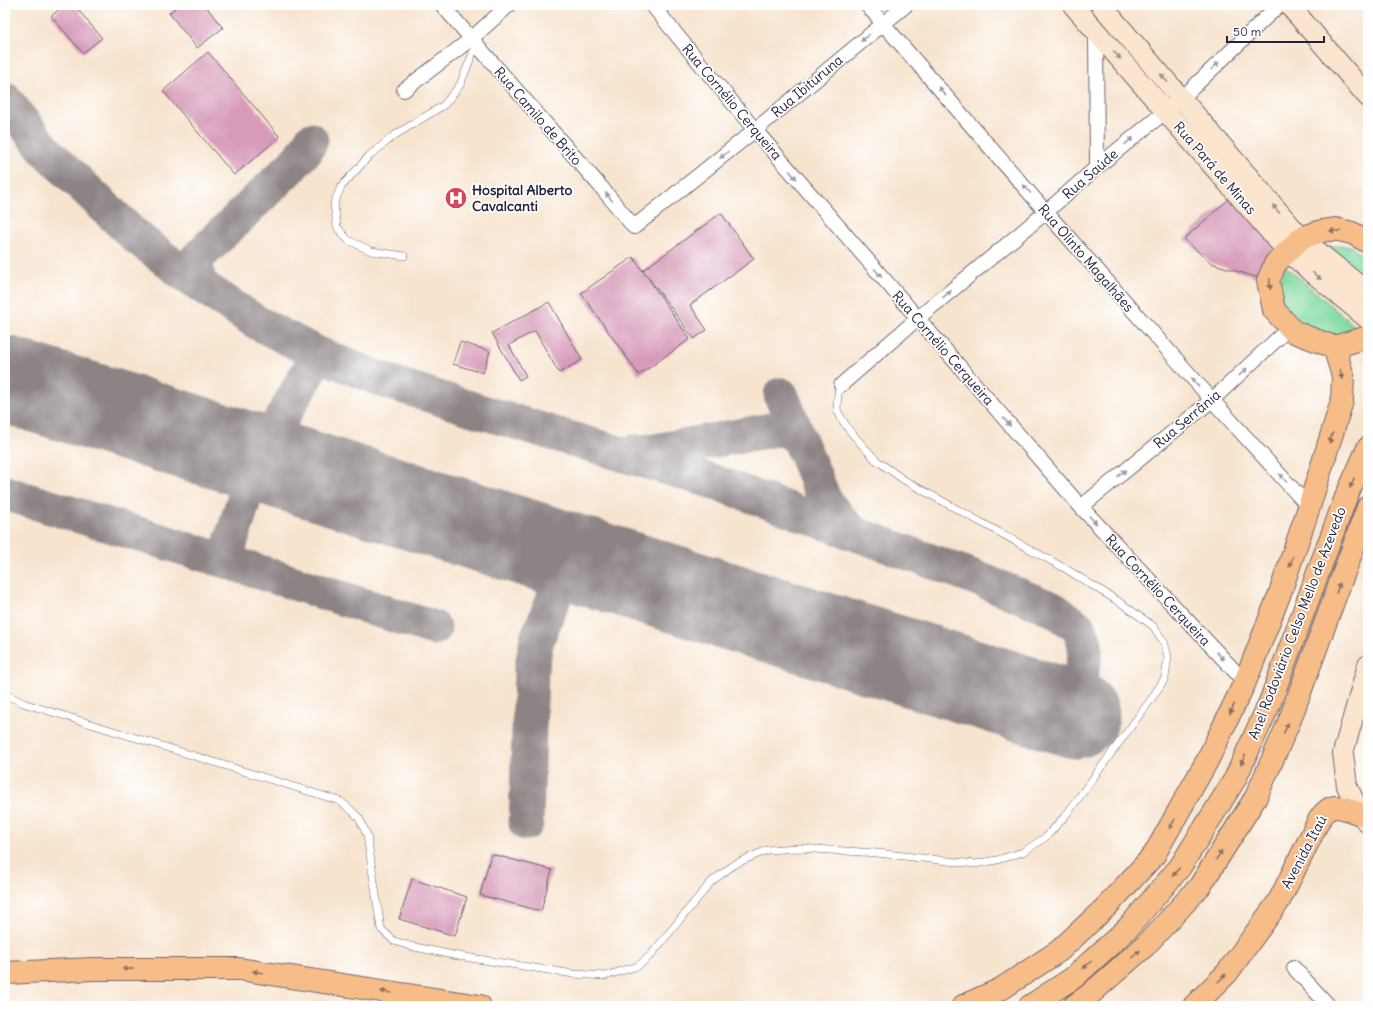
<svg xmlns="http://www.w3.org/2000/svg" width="1373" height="1011" viewBox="0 0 1373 1011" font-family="Delius,sans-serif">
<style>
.green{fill:#80daa0;stroke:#517e6e}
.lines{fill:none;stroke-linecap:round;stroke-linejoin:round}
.taxiway{stroke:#8c8385;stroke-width:35}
.runway{stroke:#8c8385;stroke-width:87}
.building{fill:#d79bb9}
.lane-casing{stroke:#6d666f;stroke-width:8}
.street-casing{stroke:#6d666f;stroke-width:16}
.secondary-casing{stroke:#6d666f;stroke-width:22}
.primary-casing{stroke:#6d666f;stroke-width:24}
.highway-casing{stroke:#6d666f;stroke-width:24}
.lane{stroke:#fff;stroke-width:7}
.street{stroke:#fff;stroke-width:14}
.secondary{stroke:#fce5cf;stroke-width:20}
.primary{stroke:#f7bd88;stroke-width:22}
.highway{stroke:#f7bd88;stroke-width:22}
.oneway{fill:#9c9ca7}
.oneway2{fill:#9a8d8c}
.oneway3{fill:#8c7062}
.labels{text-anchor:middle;stroke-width:3.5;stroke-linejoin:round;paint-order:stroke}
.street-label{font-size:14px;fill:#22223b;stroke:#fff}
.poi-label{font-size:14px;font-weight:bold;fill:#22223b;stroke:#fff;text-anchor:start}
</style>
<rect width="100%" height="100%" fill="#fff"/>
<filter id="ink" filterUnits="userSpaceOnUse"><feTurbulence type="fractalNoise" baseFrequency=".025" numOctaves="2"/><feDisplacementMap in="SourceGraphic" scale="8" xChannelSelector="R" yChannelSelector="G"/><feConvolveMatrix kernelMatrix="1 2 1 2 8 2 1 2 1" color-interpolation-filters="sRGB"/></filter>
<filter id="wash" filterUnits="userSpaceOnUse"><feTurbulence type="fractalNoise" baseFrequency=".012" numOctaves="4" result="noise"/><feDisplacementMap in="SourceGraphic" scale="16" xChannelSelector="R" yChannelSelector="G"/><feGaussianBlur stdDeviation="0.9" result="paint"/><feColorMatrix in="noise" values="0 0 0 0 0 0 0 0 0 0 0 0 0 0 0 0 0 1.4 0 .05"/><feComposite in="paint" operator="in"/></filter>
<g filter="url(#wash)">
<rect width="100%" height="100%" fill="#f7e4cf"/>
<!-- green -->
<path class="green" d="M1323,246H1350L1368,260V285Z
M1285,266L1358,329L1332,339L1292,325L1278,290Z"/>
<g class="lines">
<!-- taxiway -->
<path class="taxiway" d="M5,99L17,115L47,152L134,235L184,274L256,322L318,354L380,379L482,412L711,481L966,574L1053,609L1078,627L1085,643V656L1077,690L1072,703L1065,711
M201,286C197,276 194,267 198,257L292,166L306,150L311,140
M781,395L825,501L841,521L853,532
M634,452L655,451L777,429L789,431L800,440
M246,454L255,452L267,444L311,367L312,358L309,349
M252,474L262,469L283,466
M5,493L232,563L434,628
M215,558L222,556L228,551L252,474L249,465L240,452
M526,823L531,671L537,639L565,571L561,553"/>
<!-- runway -->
<path class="runway" d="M5,379L1076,715"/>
</g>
<g id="blocks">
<!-- building -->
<path class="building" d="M65,5H74L102,38L83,53L51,16Z
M179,5H205L223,28L197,48L169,13Z
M208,52L280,137L234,175L163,91Z
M1232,196L1276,245L1259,278L1211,263L1184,239Z
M721,213L754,259L690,305L707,330L694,339L643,270Z
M633,257L690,339L639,375L581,293Z
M549,302L582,360L559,373L535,331L509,345L526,376L519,380L492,333Z
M460,342L490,351L483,373L453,364Z
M491,854L552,870L541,911L480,895Z
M412,879L467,897L455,936L399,919Z"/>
</g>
</g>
<g filter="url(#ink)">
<use href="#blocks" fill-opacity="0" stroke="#6d666f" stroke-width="1"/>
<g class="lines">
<!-- lane casing -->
<g class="lane-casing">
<path id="lane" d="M404,256L371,251L348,240L337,227L334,203L341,187L369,156L395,135L444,105L460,85L476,45
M5,694L23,703L340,801L352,811L359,818L367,835L381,929L394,941L410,946L458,956L574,974L605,976L638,966L650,956L711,882L735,864L767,850L798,848L877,853L975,864L997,860L1023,852L1046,837L1066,815L1152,698L1165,678L1168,657L1164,642L1153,626L1121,603L1066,569L904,480L876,460L863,446L850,431L843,421L837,410L838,393L841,385"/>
</g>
<!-- street casing -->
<g class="street-casing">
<path id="street" d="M442,5L601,187L634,227L755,130L906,5
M652,5L755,130L1081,507L1245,682
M867,5L1046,212L1212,400L1309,507
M1096,31L1097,167
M404,90L471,39L509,5
M841,385L917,319L1046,212L1097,167L1182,98L1279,5
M1081,507L1212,400L1290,327
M1294,968L1329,1006"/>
</g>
<!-- secondary casing -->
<g class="secondary-casing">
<path id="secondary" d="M1073,5L1287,251L1368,319
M1101,5L1301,238L1368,293
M1289,5L1368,97
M1368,665L1343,753L1347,786L1360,814L1368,823"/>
</g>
<!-- primary casing -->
<g class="primary-casing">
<path id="primary" d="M1334,347L1294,332L1274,310L1268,281L1275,264L1301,238L1322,231L1335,229L1352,233L1368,242
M1334,347L1368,337
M5,973L93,969H239L480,1006
M963,1006L1001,989L1059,951L1106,907L1154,855L1207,761L1245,682L1280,593L1309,507L1342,401L1343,376L1334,347
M1194,1006L1227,973L1279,901L1319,820C1332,800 1341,807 1360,814"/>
</g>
<!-- highway casing -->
<g class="highway-casing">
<path id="highway" d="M1030,1006L1073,978L1128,928L1180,867L1235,779L1270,702L1346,497L1368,448
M1074,1006L1089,995L1145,946L1200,886L1256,797L1289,722L1368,507"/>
</g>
<!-- lane -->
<use href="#lane" class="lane"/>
<!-- street -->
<use href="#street" class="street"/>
<!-- secondary -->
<use href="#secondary" class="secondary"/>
<!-- primary -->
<use href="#primary" class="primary"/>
<!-- highway -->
<use href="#highway" class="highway"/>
</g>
<!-- one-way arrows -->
<defs><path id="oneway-solid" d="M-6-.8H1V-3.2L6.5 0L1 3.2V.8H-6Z"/></defs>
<g class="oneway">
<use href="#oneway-solid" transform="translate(865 38) rotate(140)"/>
<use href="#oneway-solid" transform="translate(1215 66) rotate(-44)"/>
<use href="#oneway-solid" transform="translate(942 91) rotate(-131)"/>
<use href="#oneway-solid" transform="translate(1129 141) rotate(-40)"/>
<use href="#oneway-solid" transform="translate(724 155) rotate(141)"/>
<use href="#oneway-solid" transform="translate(793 175) rotate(49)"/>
<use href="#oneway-solid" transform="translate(1027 189) rotate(-131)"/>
<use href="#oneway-solid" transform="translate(609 197) rotate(-130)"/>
<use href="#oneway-solid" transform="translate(878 273) rotate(49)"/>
<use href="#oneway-solid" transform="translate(947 294) rotate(-40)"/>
<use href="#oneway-solid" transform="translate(1243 372) rotate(-43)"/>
<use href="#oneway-solid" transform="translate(1195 382) rotate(-131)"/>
<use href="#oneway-solid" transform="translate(1007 422) rotate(49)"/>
<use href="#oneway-solid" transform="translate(1122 473) rotate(-39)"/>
<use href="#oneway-solid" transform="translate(1283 478) rotate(-133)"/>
<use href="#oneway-solid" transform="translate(1093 520) rotate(47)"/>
<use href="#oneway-solid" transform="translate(1220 656) rotate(47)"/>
</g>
<g class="oneway2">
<use href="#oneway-solid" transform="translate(1117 55) rotate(49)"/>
<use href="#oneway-solid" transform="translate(1164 78) rotate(-131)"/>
<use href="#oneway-solid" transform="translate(1276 209) rotate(-130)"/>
<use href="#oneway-solid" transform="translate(1317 276) rotate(40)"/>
</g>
<g class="oneway3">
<use href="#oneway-solid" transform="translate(1335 231) rotate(-178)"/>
<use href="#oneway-solid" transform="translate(1270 284) rotate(87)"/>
<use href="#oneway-solid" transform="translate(1341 374) rotate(79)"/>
<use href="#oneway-solid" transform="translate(1331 438) rotate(107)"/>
<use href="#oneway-solid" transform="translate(1352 483) rotate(114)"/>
<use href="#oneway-solid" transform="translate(1291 562) rotate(109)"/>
<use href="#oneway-solid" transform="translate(1338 588) rotate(-70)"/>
<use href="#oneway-solid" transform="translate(1232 709) rotate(115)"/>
<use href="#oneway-solid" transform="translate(1286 728) rotate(-66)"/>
<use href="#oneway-solid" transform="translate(1243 760) rotate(114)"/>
<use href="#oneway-solid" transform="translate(1172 824) rotate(120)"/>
<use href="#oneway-solid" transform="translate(1219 855) rotate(-58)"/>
<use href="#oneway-solid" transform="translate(1176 872) rotate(130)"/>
<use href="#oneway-solid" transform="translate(1136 954) rotate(-41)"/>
<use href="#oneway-solid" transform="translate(1087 965) rotate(138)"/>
<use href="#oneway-solid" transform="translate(128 969) rotate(180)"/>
<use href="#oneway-solid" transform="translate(258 972) rotate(-171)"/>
<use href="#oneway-solid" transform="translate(1222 978) rotate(-45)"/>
<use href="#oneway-solid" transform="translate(386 992) rotate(-171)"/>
</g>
</g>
<!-- icons -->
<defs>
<g id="hospital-disc" transform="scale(1.15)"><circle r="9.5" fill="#d1495b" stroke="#fff"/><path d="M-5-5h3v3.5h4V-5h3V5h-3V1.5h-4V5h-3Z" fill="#fff"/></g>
</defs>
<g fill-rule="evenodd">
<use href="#hospital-disc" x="456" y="198"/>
</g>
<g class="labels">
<!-- street labels -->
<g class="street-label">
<text transform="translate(807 86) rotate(-40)" y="5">Rua Ibituruna</text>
<text transform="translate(732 102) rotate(50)" y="5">Rua Cornélio Cerqueira</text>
<text transform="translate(538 116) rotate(49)" y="5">Rua Camilo de Brito</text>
<text transform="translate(1215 168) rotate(49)" y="5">Rua Pará de Minas</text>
<text transform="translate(1090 174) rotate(-41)" y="5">Rua Saúde</text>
<text transform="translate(1086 258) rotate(49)" y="5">Rua Olinto Magalhães</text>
<text transform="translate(943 348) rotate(49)" y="5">Rua Cornélio Cerqueira</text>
<text transform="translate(1187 419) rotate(-40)" y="5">Rua Serrânia</text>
<text transform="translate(1158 590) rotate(47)" y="5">Rua Cornélio Cerqueira</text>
<text transform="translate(1297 623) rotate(-69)" y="5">Anel Rodoviário Celso Mello de Azevedo</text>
<text transform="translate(1304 852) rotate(-62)" y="5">Avenida Itaú</text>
</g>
<!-- poi labels -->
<g class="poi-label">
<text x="472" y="195">Hospital Alberto<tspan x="472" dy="16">Cavalcanti</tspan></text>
</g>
</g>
<!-- margin -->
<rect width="1373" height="1011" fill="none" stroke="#fff" stroke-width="20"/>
<!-- scale -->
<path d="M1227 36v6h97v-6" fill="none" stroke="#22223b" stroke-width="2"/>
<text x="1233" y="36" font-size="12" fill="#22223b" stroke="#ffffff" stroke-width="3" paint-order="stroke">50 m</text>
</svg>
